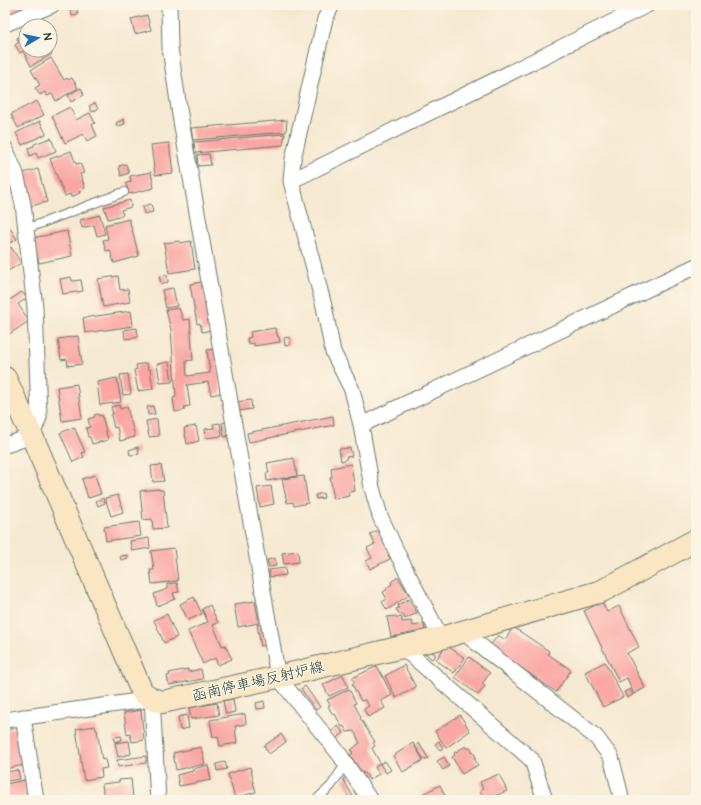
<svg xmlns="http://www.w3.org/2000/svg" width="701" height="805" viewBox="0 0 701 805" font-family="'Architects Daughter','Klee One',sans-serif">
<style>
.building{fill:#faa6a3}
.lines{fill:none;stroke-linecap:round;stroke-linejoin:round}
.service-casing{stroke:#6a796b;stroke-width:10}
.minor-casing{stroke:#6a796b;stroke-width:17}
.secondary-casing{stroke:#6a796b;stroke-width:24}
.service{stroke:#fff;stroke-width:8}
.minor{stroke:#fff;stroke-width:15}
.secondary{stroke:#fbe6c4;stroke-width:22}
.labels{text-anchor:middle;stroke-width:3;stroke-linejoin:round;paint-order:stroke}
.street-label{font-size:15px;fill:#1f3d34;stroke:#fcf5e5}
</style>
<rect width="100%" height="100%" fill="#fcf5e5"/>
<filter id="ink" filterUnits="userSpaceOnUse"><feTurbulence type="fractalNoise" baseFrequency=".025" numOctaves="2"/><feDisplacementMap in="SourceGraphic" scale="8" xChannelSelector="R" yChannelSelector="G"/><feConvolveMatrix kernelMatrix="1 2 1 2 8 2 1 2 1" color-interpolation-filters="sRGB"/></filter>
<filter id="wash" filterUnits="userSpaceOnUse"><feTurbulence type="fractalNoise" baseFrequency=".012" numOctaves="4" result="noise"/><feDisplacementMap in="SourceGraphic" scale="16" xChannelSelector="R" yChannelSelector="G"/><feGaussianBlur stdDeviation="0.9" result="paint"/><feColorMatrix in="noise" values="0 0 0 0 0 0 0 0 0 0 0 0 0 0 0 0 0 1.4 0 .05"/><feComposite in="paint" operator="in"/></filter>
<g filter="url(#wash)">
<rect width="100%" height="100%" fill="#f6e9d1"/>
<g id="blocks">
<!-- building -->
<path class="building" d="M5,5H24L25,9L7,16L5,12Z
M77,8L78,15L72,16L70,9Z
M147,15L151,30L135,34L131,19Z
M26,33V50H50L52,54L31,66L23,51L20,53L15,45L19,42L17,38Z
M51,58L64,80L67,78L68,80L72,78L78,88L56,101L52,94L47,96L45,92L40,95L35,88L40,85L31,70Z
M81,88L84,95L71,102L68,95Z
M37,101L44,115L18,128L11,114Z
M95,103L98,109L92,112L89,106Z
M70,107L76,120L90,113L95,123L92,125L97,136L87,141L83,134L65,143L52,116Z
M124,119L125,124L117,127L116,123Z
M287,120L286,132L193,140L191,128Z
M40,121L46,134L22,145L16,133Z
M285,134L283,145L195,153L194,142Z
M51,138L56,151L38,158L36,153L30,156L28,148L34,146V144Z
M169,143L173,173L155,175L151,145Z
M71,151L76,164L80,163L84,173L80,174L85,188L79,191L80,193L71,197L70,194L65,196L50,159Z
M209,154L211,165L198,166L197,155Z
M126,164L129,173L121,176L119,166Z
M38,169L47,202L31,206L23,173Z
M151,172L154,188L129,194L126,183L131,182L130,176Z
M130,200L131,207L121,210L123,215L108,219L104,207Z
M151,204L153,212L144,214L143,206Z
M100,215L105,234L97,236L94,225L82,228L80,220Z
M129,219L139,256L114,263L110,250L106,251L103,240L108,239L105,225Z
M6,222L17,239L5,246V223Z
M67,231L72,256L39,263L33,238Z
M180,241V243L191,241L195,269L169,273L164,243Z
M11,247L21,263L5,273V251Z
M167,275L168,282L161,284L159,276Z
M118,276L120,290L128,289L130,302L103,307L98,279Z
M71,277L72,281L81,280L83,291L63,294L60,279Z
M202,282L211,330L202,332L200,323L197,324L190,284Z
M173,288L177,306L166,308L162,290Z
M22,292L27,298L18,304L29,321L5,337V303Z
M179,308L183,320L190,319L193,360L186,361L187,376L210,373L207,350L216,349L221,393L211,395L208,382L187,385L190,406L184,407L185,410L175,412L173,398L176,397L171,330L166,310Z
M131,311L133,326L85,333L83,318Z
M137,328L138,337L125,339L124,330Z
M275,328L278,337H279L280,342L254,346V343L248,344L247,338L251,337L250,332Z
M78,336L82,364L68,366L67,359L61,360L58,339Z
M289,337L290,345L285,346L284,338Z
M169,362L172,382L160,383L157,364Z
M147,363L148,369H150L153,389L138,391L134,370L137,369L136,365Z
M128,374L131,394L123,395L120,375Z
M117,378L121,402L100,405L97,382Z
M77,384L82,418L62,421L57,387Z
M251,400L252,409L238,411L236,402Z
M119,405L120,409L127,407L135,437L120,441L117,427L114,428L111,415L113,414L111,407Z
M153,406L155,414L148,415L147,407Z
M98,414L99,416L102,415L108,440L92,444L90,437H88L86,428L90,427L88,419L95,417L94,415Z
M333,416L334,425L249,442L247,433Z
M157,419L159,436L149,437L146,421Z
M226,422L229,436L224,437L222,423Z
M220,423L222,436L206,438L205,429L214,428L213,424Z
M196,426L199,441L187,444L184,428Z
M74,427L85,452L82,453L84,457L73,462L60,433Z
M138,447L139,454L130,455L129,450Z
M350,448L352,456L346,457V460L341,461L339,449Z
M294,458L297,476L267,481L266,473H269L267,463Z
M351,464L355,491L348,492L349,496L334,499L330,477H332L331,468Z
M161,465L164,481L153,482L151,466Z
M95,475L101,494L88,498L82,479Z
M304,476L308,503L294,506L293,502L287,503L282,479Z
M271,486L274,504L260,507L257,488Z
M159,489V490H163L167,528L153,529L152,519L143,520L140,491Z
M323,493L324,498L316,499L315,495Z
M118,495L123,512L111,516L105,498Z
M103,498L105,503L98,506L96,501Z
M139,522L141,536L106,541L104,527Z
M379,530L390,554L388,555L390,559L370,569L366,561L372,558L367,548L375,544L370,534Z
M149,538L150,548L132,551L130,541Z
M174,548L178,581L152,584L150,570H154L151,551Z
M298,551L299,562L284,564L282,553Z
M128,555V558L121,560L120,556Z
M275,558L276,566L269,567L267,560Z
M285,568L286,575L270,577L269,570Z
M398,577L409,595L387,610L382,602L387,599L383,592L387,590L386,588L392,584L391,582Z
M177,583L179,592L173,593L175,599L157,606L154,594L167,589V584Z
M194,597L202,614L188,620L180,604Z
M409,599L417,613L405,619L403,614L400,615L396,609L399,608L398,605Z
M255,601L259,623L238,627L234,604Z
M602,602L607,612L619,606L639,647L627,653L645,688L634,694L627,678L619,682L584,611Z
M210,605L218,623L213,625L222,646L225,645L232,659L218,665L215,658L203,664L188,631L208,622L202,609Z
M167,614L177,637L164,643L154,620Z
M396,616L397,618L402,617V622L411,621L413,626L424,624L425,631L391,637L387,617Z
M262,624L265,645L261,646L257,625Z
M513,627L549,651L548,654L571,670L556,692L490,646L498,635L505,640Z
M446,645L465,658L454,673L436,660Z
M429,650L436,655L432,659L426,654Z
M469,657L490,673L482,684L485,686L478,695L455,677Z
M605,662L623,697L603,707L585,672Z
M404,665L416,687L396,698L385,676Z
M377,666L392,695L381,701L385,708L368,717L364,709L369,706L365,700L361,701L352,684L355,682L352,678Z
M188,669V672L201,669L203,679L169,685L167,676L170,675L169,673Z
M343,675L348,687L329,696L323,685Z
M305,686L320,707L316,710L301,689Z
M349,689L356,703L354,704L361,717L360,718L375,742L373,743L375,746L372,748L380,763L375,767L379,774L369,780L365,773H362L350,755L353,753L351,750L360,743L354,731L347,732L344,726L342,727L335,714L333,715L328,706L330,705L327,700Z
M630,689L633,695L627,698L624,692Z
M233,699L235,712L226,714L223,701Z
M264,701L265,708L257,709L256,703Z
M217,703L219,715L191,719L189,708Z
M141,710L144,740L132,742L130,734L127,735L124,713Z
M245,714L246,724L235,726L237,743L220,746L218,736L213,737L210,720Z
M187,715L189,728L180,730L178,717Z
M460,715L470,731L446,748L435,731Z
M95,726L96,730H97L102,760L105,759L107,768L101,769L102,777L84,780L76,729Z
M338,726L344,733L336,739L331,732Z
M18,728L24,765L5,769V730Z
M281,734L286,742L269,754L264,746Z
M121,736L122,740L115,742L114,737Z
M129,741L131,754L118,757L115,743Z
M439,741L443,748L440,750L435,744Z
M413,743L423,760L403,772L393,756Z
M419,743L428,758L425,760L415,746Z
M466,746L468,749L470,747L476,757L474,758L478,765L462,774L452,757L455,755L454,753Z
M201,747L205,764L176,770L173,753Z
M146,756V763L118,767L117,760Z
M444,757L449,766L443,770L437,761Z
M385,761L391,770L386,773L380,764Z
M225,762L227,769L217,771L216,764Z
M208,765L211,780L179,786L177,775L193,771V769Z
M250,767L253,778L252,779L256,792L235,798L228,774Z
M18,770L20,779L5,781V772Z
M499,774L507,791L484,800L480,791L483,789L480,782Z
M347,777L358,798L355,800L343,779Z
M131,779L133,798L104,800L102,784L119,782V780Z
M25,780L28,796L5,800V784Z
M440,785L447,800H424L421,795Z"/>
</g>
</g>
<g filter="url(#ink)">
<use href="#blocks" fill-opacity="0" stroke="#6a796b" stroke-width="1"/>
<g class="lines">
<!-- service casing -->
<g class="service-casing">
<path id="service" d="M26,229L124,192
M316,800L331,786L346,763"/>
</g>
<!-- minor casing -->
<g class="minor-casing">
<path id="minor" d="M169,5L170,48L180,115L278,677L340,755L370,800
M332,5L325,19L293,159L291,181L324,306L333,352L352,390L361,425L372,488L380,516L399,557L441,638
M5,24L52,5
M5,148L16,174L23,204L35,307L39,417L32,436L12,443L5,445
M291,181L647,5
M361,425L696,266
M463,632L596,737L611,757L620,792L621,800
M402,647L532,760L545,800
M23,717L36,800
M5,720L152,699L158,800"/>
</g>
<!-- secondary casing -->
<g class="secondary-casing">
<path id="secondary" d="M5,378L32,436L142,692L152,699L162,702L278,677L402,647L441,638L602,591L696,540"/>
</g>
<!-- service -->
<use href="#service" class="service"/>
<!-- minor -->
<use href="#minor" class="minor"/>
<!-- secondary -->
<use href="#secondary" class="secondary"/>
</g>
</g>
<g class="labels">
<!-- street labels -->
<g class="street-label">
<text transform="translate(258 681) rotate(-13)" y="5">函南停車場反射炉線</text>
</g>
</g>
<!-- margin -->
<rect width="701" height="805" fill="none" stroke="#fcf5e5" stroke-width="20"/>
<!-- north arrow -->
<g transform="translate(38 38) rotate(81)"><circle r="19" fill="#fcf5e5" stroke="#a4ab9e"/>
<path d="M0-3L7 15L0 10L-7 15Z" fill="#1f6fb2"/>
<text y="-6" font-size="11" font-weight="bold" text-anchor="middle" fill="#1f3d34">N</text>
</g>
</svg>
